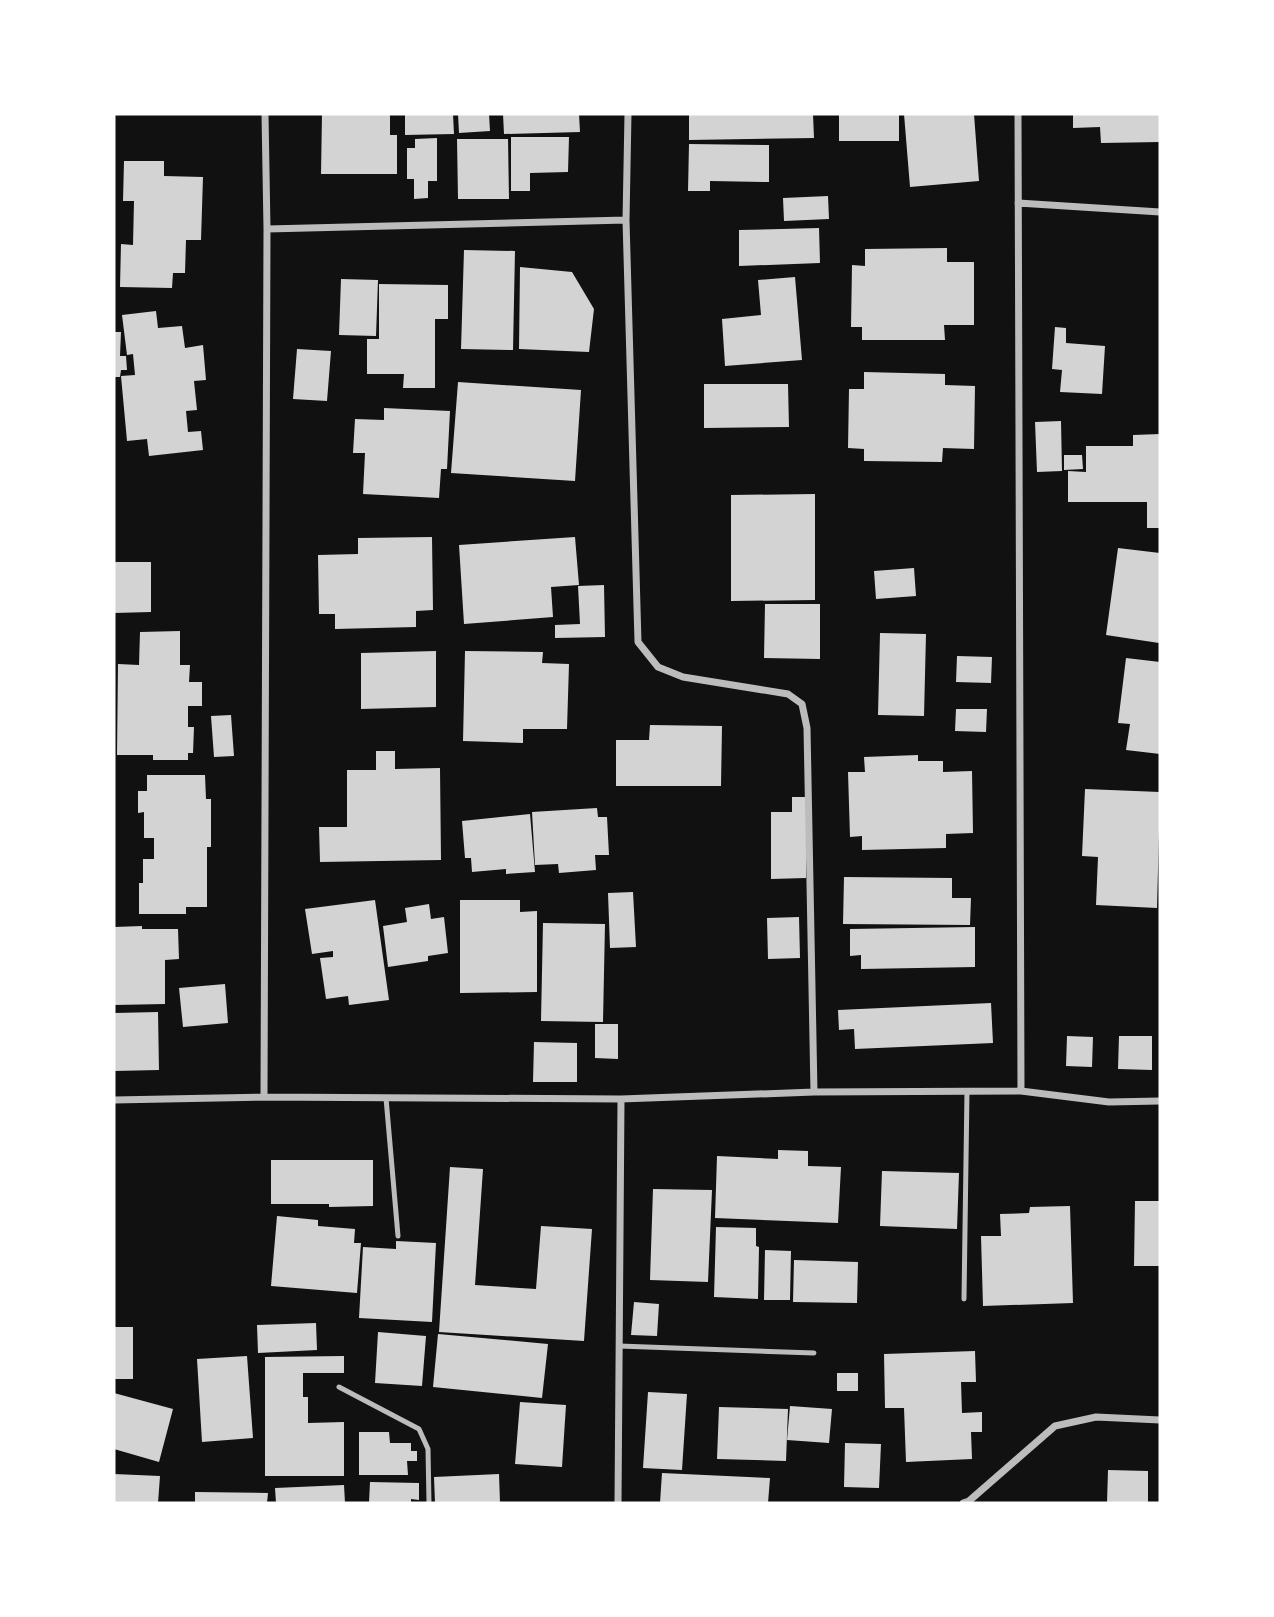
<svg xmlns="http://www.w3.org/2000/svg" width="1274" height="1617" viewBox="0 0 1274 1617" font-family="'Golos Text',sans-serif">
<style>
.building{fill:#d3d3d3}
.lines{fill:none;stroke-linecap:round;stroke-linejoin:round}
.service{stroke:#bcbcbc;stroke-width:5}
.minor{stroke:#bcbcbc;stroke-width:7}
</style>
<rect width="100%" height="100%" fill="#111"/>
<!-- building -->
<path class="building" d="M322,114H390V135H397V174H321Z
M405,114H453L454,134L405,135Z
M458,114H489L490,131L459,133Z
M503,114H579L580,132L504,134Z
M689,114H813L814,138L689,140Z
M839,114H899V141H839Z
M904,114H974L979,181L910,187Z
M1073,114H1160V142L1101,143L1100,127L1073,128Z
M511,137H569L568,172L530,173V191H511Z
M437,138V181H428V198L414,199V179H407V148H415V139Z
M457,139H508L509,199H458Z
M689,144L769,145V182L710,181V191H688Z
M124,161H164V176L203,177L201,240H186L185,273H173L172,288L120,287L121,244L133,245L134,201H123Z
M828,196L829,219L784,221L783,198Z
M819,228L820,263L739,266V230Z
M947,248V262H974V325H944L945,340H862V327H851L852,265L865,266V249Z
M464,250L515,251L513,350L461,349Z
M520,267L572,272L594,309L589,352L519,349Z
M795,277L802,360L725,366L722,319L761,315L758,280Z
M341,279L378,280L376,336L339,335Z
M379,284L448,285V319H435V388H403L404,374H367V339H379Z
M156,311L158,328L182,326L185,348L203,345L206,380L194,381L197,410L186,411L188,432L201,431L203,450L149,456L147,439L127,441L121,376L135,375L133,354L127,355L122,315Z
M1055,327L1066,328V343L1105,346L1102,394L1060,392L1062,370L1052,369Z
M114,332H121L120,356H126L127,370H121L120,377H114Z
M297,349L331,351L327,401L293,399Z
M864,372L945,374V385L975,386L974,449L943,448L942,462L864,461V449L848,448L849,389H864Z
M458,382L581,390L575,481L451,473Z
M704,384H788L789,427L704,428Z
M384,408L450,411L447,469H441L439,498L363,494L365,453H353L355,419L384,420Z
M1061,421L1062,471L1037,472L1035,422Z
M1160,434V528H1147V502H1068V471L1086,472V446H1133V435Z
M1064,455H1082L1083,469L1064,470Z
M815,494V600L731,601V495Z
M432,537L433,610L416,611V627L335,629V614H319L318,555L358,554V538Z
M575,537L579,585L551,587L553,617L464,624L459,545Z
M1118,548L1160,553L1159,643L1106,635Z
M114,562H151V612L114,613Z
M914,568L916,596L876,599L874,571Z
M604,585L605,637L555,638V625L580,624L578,586Z
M765,604H820V659L764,658Z
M180,631V665H190L189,682H202V706H188V727H194L193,753H188V760H153V755H117L118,664L139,665L140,632Z
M880,633L926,634L924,716L878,715Z
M436,651V707L361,709V653Z
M465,651L543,652L542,663L569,664L567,729H523V743L463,741Z
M957,656L992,657L991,683L956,682Z
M1126,658L1160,662V754L1126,750L1130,724L1118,723Z
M956,709H987L986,732L955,731Z
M231,715L234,756L214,757L211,716Z
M650,725L722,726L721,786H616V740H649Z
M376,751H395V769L440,768L441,860L320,862L319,827H347V770H376Z
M918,755V761H943V772L972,771L973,833L946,834V848L862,850V836L850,837L848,772H865L864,757Z
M147,775H205L206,799H211V847H207V907H186V914H139V883H143V859H154V838H144V812L138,813V791H147Z
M1085,789L1160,792L1157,908L1096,905L1098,857L1082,856Z
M792,797H806V878L771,879V812H792Z
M597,808L598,817H607L609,855H595L596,870L559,873L558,864L535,865L532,812Z
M530,814L535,872L506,874V869L472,872L471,858H465L462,821Z
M844,877L952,878V898H971L970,925L843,924Z
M633,892L636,947L610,948L608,893Z
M375,900L389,1000L349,1005L348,996L326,999L320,958L333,957V951L312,954L305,909Z
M460,900H520V912L537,911V992L460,993Z
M429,904L431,919L444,917L448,953L428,956V961L388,967L383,926L407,922L405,908Z
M799,917L800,958L768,959L767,918Z
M543,923L605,924L603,1022L541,1021Z
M142,926V929H178L179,959L165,960V1004L114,1005V927Z
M975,927V967L861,969V955L850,956V929Z
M225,984L228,1023L183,1027L179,988Z
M991,1003L993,1043L855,1049L854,1029L839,1030L838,1010Z
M158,1012L159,1070L114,1071V1013Z
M595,1024H618V1059L595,1058Z
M1067,1036L1093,1037L1092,1067L1066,1066Z
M1119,1036H1152V1070L1118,1069Z
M534,1042L577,1043V1082H533Z
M778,1150L808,1151V1166L841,1167L838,1223L715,1218L717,1156L778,1159Z
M271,1160H373V1206L329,1207V1204H271Z
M450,1167L483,1169L475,1285L536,1289L541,1226L592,1229L584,1341L439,1332Z
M882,1171L959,1173L957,1229L880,1226Z
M653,1189L712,1190L708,1282L650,1280Z
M1135,1201H1160V1266H1134Z
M1070,1206L1073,1303L983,1306L981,1236H1001L1000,1214L1029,1213L1030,1207Z
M277,1216L318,1220V1226L355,1229L354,1243H361L357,1293L271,1286Z
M716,1227L756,1228V1246L759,1247L758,1299L714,1297Z
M396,1241L436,1243L432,1322L359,1318L363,1247L396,1249Z
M765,1250L791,1251L790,1300H764Z
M794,1260L858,1262L857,1303L793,1302Z
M634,1302L659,1304L657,1336L631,1335Z
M316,1323L317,1350L258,1353L257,1325Z
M114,1327H133V1379H114Z
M378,1332L426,1336L422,1386L375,1383Z
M438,1334L548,1344L542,1398L433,1387Z
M975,1351L976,1382H961L962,1413L982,1412V1432H971L972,1459L906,1462L904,1408H885L884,1354Z
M247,1356L253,1438L202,1442L197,1359Z
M344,1356V1373H303V1397H308V1423L344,1422V1476H265V1357Z
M837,1373H858V1391H837Z
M648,1392L687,1394L682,1470L643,1468Z
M114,1393L173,1409L159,1462L114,1449Z
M520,1402L566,1405L562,1467L515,1464Z
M790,1406L832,1409L829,1443L787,1440Z
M719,1407L788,1409L786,1461L717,1459Z
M359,1432H389L390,1443H411V1451H417V1461H407L408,1475H359Z
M845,1443L881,1444L879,1488L844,1487Z
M1108,1470L1148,1471V1503H1107Z
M662,1473L770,1478L768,1503H660Z
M114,1474L160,1476L158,1503H114Z
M499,1474L500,1503H435L434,1477Z
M370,1482L419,1483V1500L411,1499V1503H369Z
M344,1485L345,1503H276L275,1488Z
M195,1492L268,1493L267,1503H195Z"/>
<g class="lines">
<!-- service -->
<path class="service" d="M386,1098L398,1236
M964,1299L967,1091
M619,1346L814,1353
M339,1387L419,1429L428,1449L429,1503"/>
<!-- minor -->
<path class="minor" d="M628,114L626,220L638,642L658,667L683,677L788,694L802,704L807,728L814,1092
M1018,114L1021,1091
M1018,203L1160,212
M267,229L626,220
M264,1097L267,229L265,114
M114,1100L264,1097L621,1099L814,1092L1021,1091L1109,1102L1160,1101
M618,1503L621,1099
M963,1503L969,1501L1055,1426L1096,1417L1160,1420"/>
</g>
<!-- border -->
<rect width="1274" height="1617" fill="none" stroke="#ffffff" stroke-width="231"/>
</svg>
